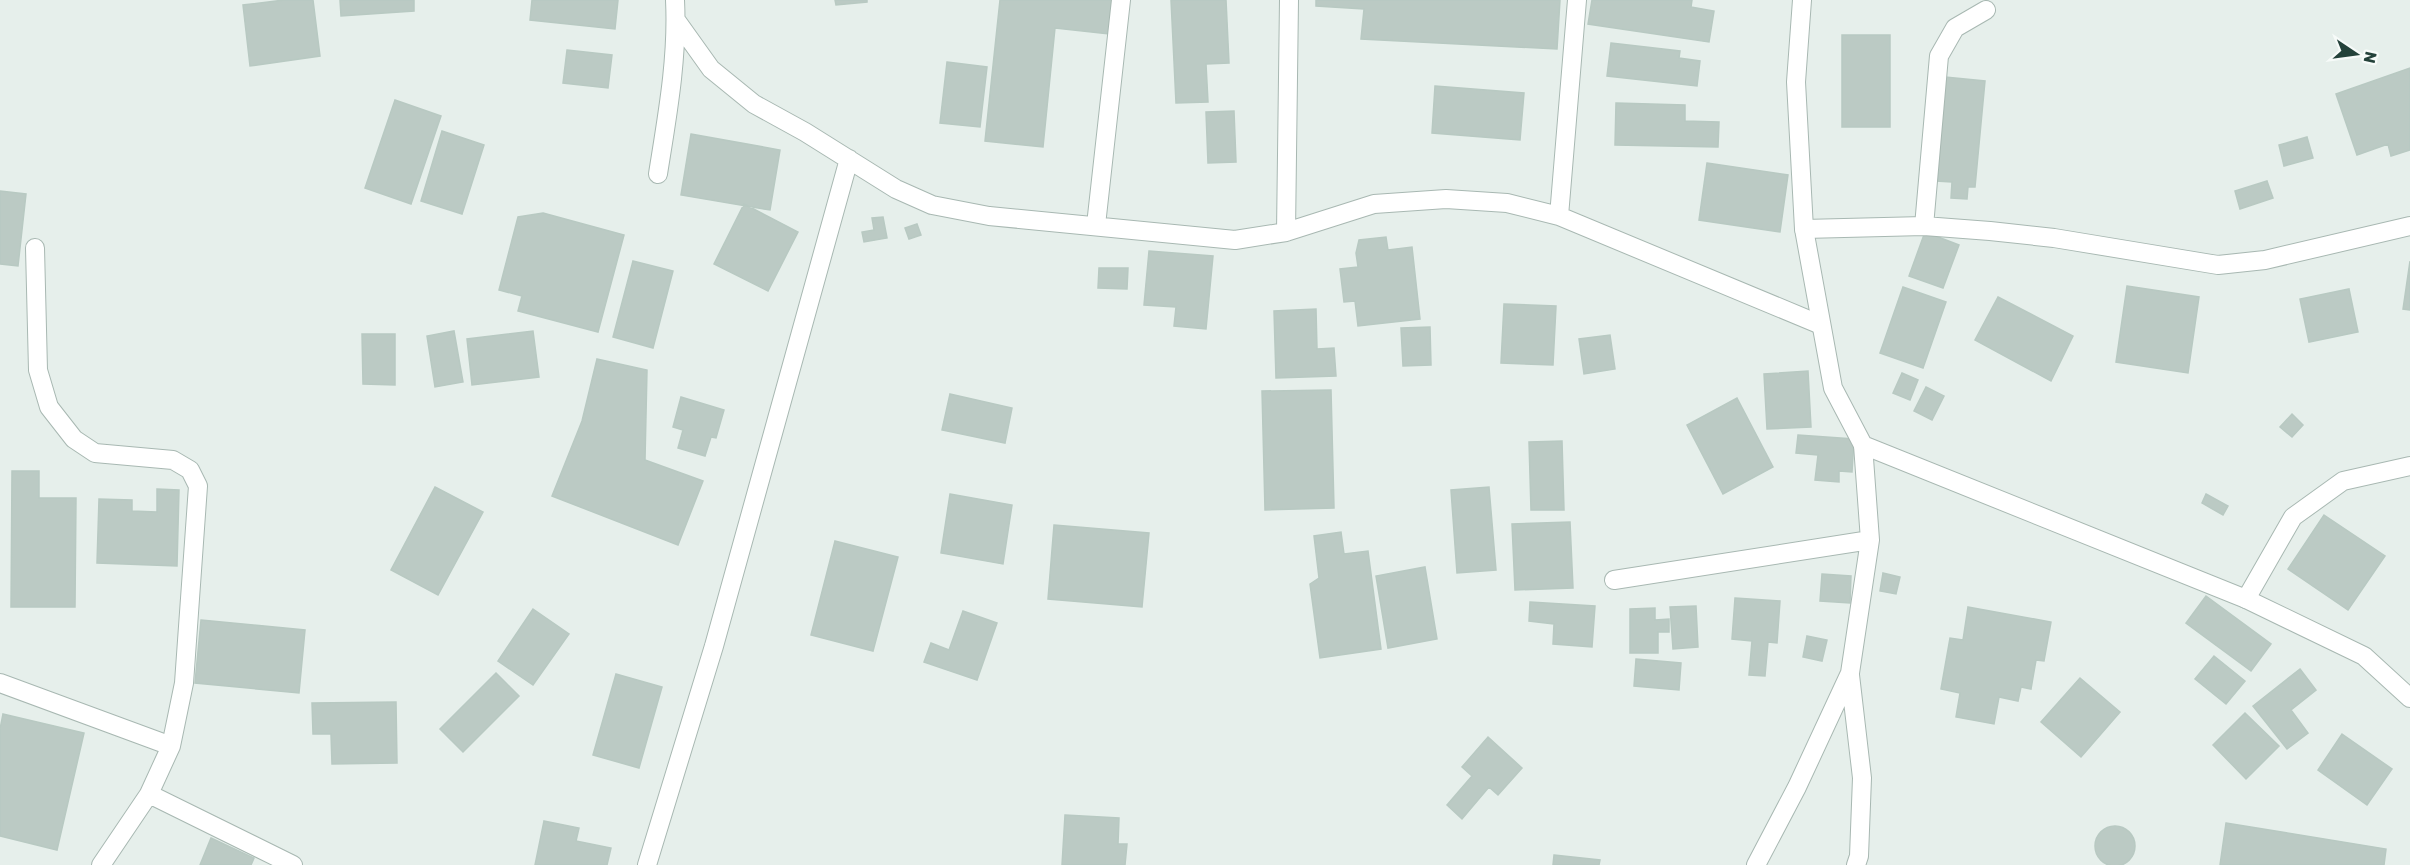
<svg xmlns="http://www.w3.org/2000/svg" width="2410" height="865" viewBox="0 0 2410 865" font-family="Rubik,sans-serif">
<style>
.building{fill:#bbcac4;stroke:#b8c9c2;stroke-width:1.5}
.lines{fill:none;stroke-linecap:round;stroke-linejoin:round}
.minor-casing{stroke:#a8b8b2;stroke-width:20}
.tertiary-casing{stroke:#a8b8b2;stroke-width:20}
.minor{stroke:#fff;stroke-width:18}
.tertiary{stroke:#fff;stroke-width:18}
</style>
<rect width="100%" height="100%" fill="#e6efeb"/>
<!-- building -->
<path class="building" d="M284,0H313L320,56L250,66L243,5Z
M340,0H414V11L341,16Z
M532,0H618L615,29L530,20Z
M835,0H867V2L836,5Z
M1000,0H1112L1109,34L1055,28L1043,147L985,141Z
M1171,0H1226L1229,63L1206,64L1208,102L1176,103Z
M1316,0H1560L1557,49L1361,39L1364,9L1316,6Z
M1592,0H1692L1691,7L1714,11L1709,42L1588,24Z
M1842,35H1890V127H1842Z
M1611,43L1680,51L1679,58L1700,61L1697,86L1607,76Z
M567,50L612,55L608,88L563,83Z
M947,62L987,67L980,127L940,123Z
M2410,68V150L2391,156L2388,144L2357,155L2336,94Z
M1945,77L1985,81L1975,187H1968L1967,199L1951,198L1952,182L1936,181Z
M1435,86L1524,93L1520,140L1432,133Z
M395,100L441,116L411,204L365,188Z
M1616,103L1685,105V121L1719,122L1718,147L1615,145Z
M1234,111L1236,162L1208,163L1206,112Z
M442,131L484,145L462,214L421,201Z
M691,134L780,150L770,210L681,195Z
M2307,137L2313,158L2284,166L2279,145Z
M1707,163L1788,175L1780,232L1699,220Z
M2267,181L2273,198L2240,209L2235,191Z
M0,191L26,194L18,266L0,264Z
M744,204L798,232L768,291L714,264Z
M543,213L624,235L598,332L518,311L522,296L499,290L518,217Z
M883,217L887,238L864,242L862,232L874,230L872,218Z
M917,224L921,235L909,239L905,228Z
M1925,232L1959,245L1943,288L1909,276Z
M1386,237L1388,250L1412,247L1420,319L1358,326L1355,301L1344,302L1340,269L1358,267L1356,253L1359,240Z
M1149,251L1213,256L1206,329L1174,326L1176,307L1144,305Z
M633,261L673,271L653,348L613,337Z
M2410,261V310L2403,309Z
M1099,268H1128L1127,289L1098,288Z
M2127,286L2199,297L2188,373L2116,362Z
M1903,287L1946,302L1923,368L1880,353Z
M2349,289L2358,332L2309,342L2300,299Z
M1998,297L2073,336L2051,381L1975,340Z
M1504,304L1556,306L1553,365L1501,363Z
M1316,309L1317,349L1334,348L1336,376L1276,378L1274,311Z
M1430,327L1431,365L1403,366L1401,328Z
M454,331L463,382L435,387L427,336Z
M533,331L539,377L472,385L467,339Z
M362,334H395V385L363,384Z
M1610,335L1615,369L1584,374L1579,339Z
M597,359L647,370L645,460L703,481L678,545L552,496L582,421Z
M1808,371L1811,427L1767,429L1764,374Z
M1902,373L1918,380L1910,400L1893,393Z
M1926,387L1944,396L1932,420L1914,411Z
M1331,390L1334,508L1265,510L1262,391Z
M950,394L1012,408L1005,443L942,430Z
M681,397L724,410L716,438L711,437L705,456L678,448L683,430L673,427Z
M1737,398L1773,467L1723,494L1687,425Z
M2292,414L2303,425L2292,437L2280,427Z
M1798,435L1854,439L1852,472L1839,471V482L1815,480L1818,455L1796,453Z
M1562,441L1564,510H1531L1529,442Z
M12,471H39V498H76L75,607H11Z
M435,487L483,512L438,595L391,570Z
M1489,487L1496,570L1457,573L1451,490Z
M157,489L179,490L177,566L97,563L99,499L132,500V511L157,512Z
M950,494L1012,505L1003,564L941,553Z
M2206,494L2228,506L2223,515L2202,503Z
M2324,515L2385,556L2348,610L2288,569Z
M1570,522L1573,588L1515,590L1512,524Z
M1054,525L1149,533L1142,607L1048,599Z
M1341,532L1344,554L1368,551L1381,649L1320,658L1310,584L1319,578L1314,536Z
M835,541L898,557L873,651L811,635Z
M1425,567L1437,639L1388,648L1376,576Z
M1883,573L1900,577L1896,594L1880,591Z
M1822,574L1851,576L1850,603L1820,601Z
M2206,596L2271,644L2251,671L2186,623Z
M1735,598L1780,601L1777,643L1768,642L1765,676L1749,675L1752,641L1732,639Z
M1530,602L1595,606L1592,647L1553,644L1554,624L1529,621Z
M1696,606L1698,647L1673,649L1670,607Z
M1968,607L2051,622L2044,661L2036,660L2031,689L2021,687L2018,701L1999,697L1994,724L1956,717L1960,693L1941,689L1950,638L1963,640Z
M1655,608V620L1669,619V632H1658V653H1630V609Z
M533,609L569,634L533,685L498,661Z
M963,611L997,623L977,680L924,662L931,643L949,650Z
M201,620L305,630L299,693L195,683Z
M1807,636L1827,640L1822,661L1803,657Z
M2214,656L2245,681L2226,704L2195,679Z
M1636,659L1681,663L1679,690L1634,686Z
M2300,669L2316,690L2291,710L2308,733L2287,749L2253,706Z
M496,673L519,696L463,752L440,729Z
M616,674L662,687L639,768L593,755Z
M2080,678L2120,712L2081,757L2041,722Z
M396,702L397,763L332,764L331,734H313L312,703Z
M2245,713L2279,746L2246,779L2213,745Z
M3,714L84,733L57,850L0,836V729Z
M2342,734L2392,769L2367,805L2318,770Z
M1488,737L1522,768L1498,795L1489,787L1462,819L1447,805L1472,776L1462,767Z
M1065,815L1119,818L1118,844H1127L1125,865H1062Z
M544,821L579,828L576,841L611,848L607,865H535Z
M2226,823L2386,849L2384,865H2220Z
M2095 846a20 20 0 1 1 40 0a20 20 0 1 1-40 0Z
M211,838L254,858L251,865H200Z
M1554,855L1600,860L1599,865H1553Z"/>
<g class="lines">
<!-- minor casing -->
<g class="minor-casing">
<path id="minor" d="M676,20L711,69L754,104L805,132L896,189L932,205L989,216L1235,240L1286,232L1374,204L1446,199L1507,203L1559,216L1821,325
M658,174C667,117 678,58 675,0
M1559,216L1577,0
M1096,225L1121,0
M1924,226L1939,56L1955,28L1986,10
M1804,229L1924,226L1990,231L2054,238L2218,265L2265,260L2410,226
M1286,232L1289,0
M35,248L38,370L49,407L74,439L95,453L173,460L190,470L198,486L184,683L171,746L149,794L101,865
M1614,580L1870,540
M2246,599L2293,517L2343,481L2410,466
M1850,675L1862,778L1859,856L1856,865
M0,683L171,746
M149,794L293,865
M647,865L714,646L849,159
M1756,865L1797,787L1850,673L1870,540L1863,445"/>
</g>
<!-- tertiary casing -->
<g class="tertiary-casing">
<path id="tertiary" d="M1802,0L1796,82L1804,229L1833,388L1863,445L2246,599L2364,656L2410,698"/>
</g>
<!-- minor -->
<use href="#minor" class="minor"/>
<!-- tertiary -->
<use href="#tertiary" class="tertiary"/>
</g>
<!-- north arrow -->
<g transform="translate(2356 54) rotate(103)" stroke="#f7fbf9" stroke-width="4.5" paint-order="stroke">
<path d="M0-4.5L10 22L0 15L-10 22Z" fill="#24423a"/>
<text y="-9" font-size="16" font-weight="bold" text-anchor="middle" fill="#24423a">N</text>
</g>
</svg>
